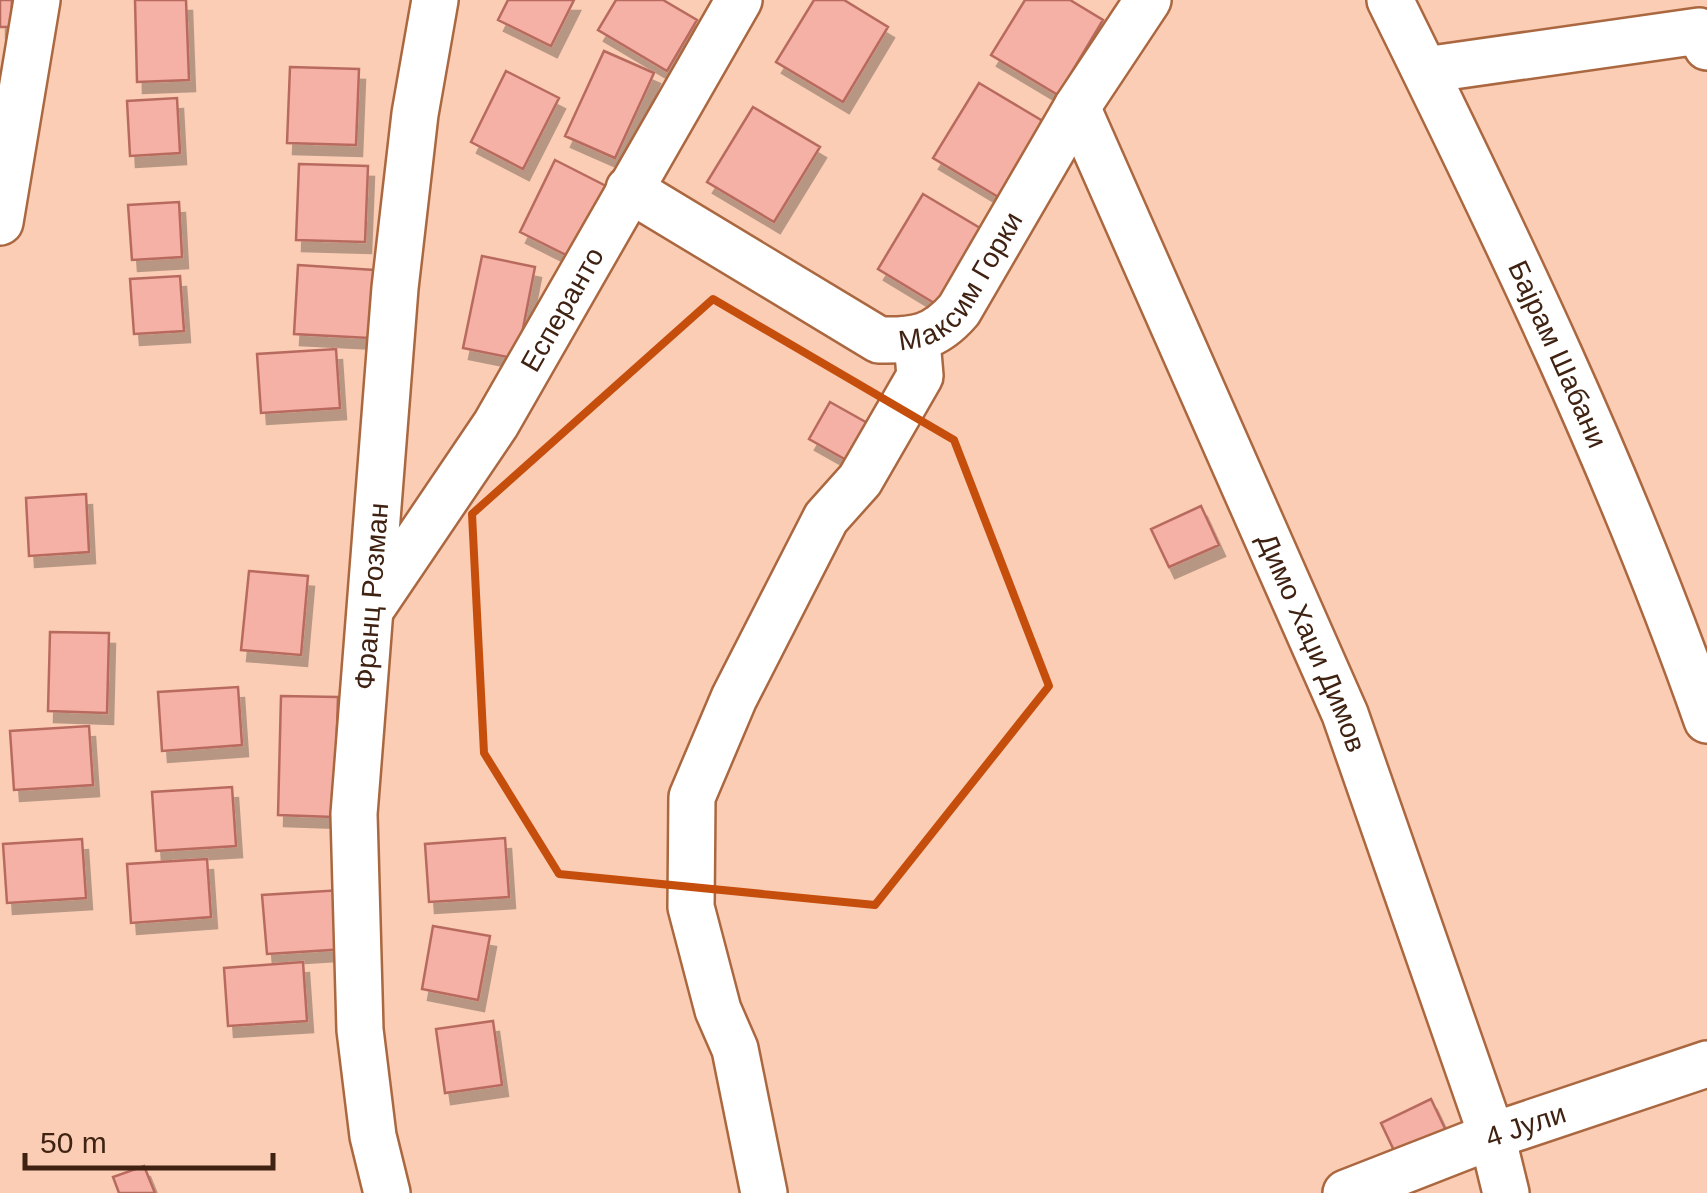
<svg xmlns="http://www.w3.org/2000/svg" width="1707" height="1193" viewBox="0 0 1707 1193" font-family="Arial,sans-serif">
<style>
.building{fill:#f5b1a5;stroke:#b96b5f;stroke-width:2.5;filter:url(#shadow)}
.lines{fill:none;stroke-linecap:round;stroke-linejoin:round}
.minor-casing{stroke:#ab6840;stroke-width:50}
.minor{stroke:#fff;stroke-width:45}
.marked{fill:none;stroke:#c64e0d;stroke-width:8;stroke-linejoin:round}
.labels{text-anchor:middle;stroke-width:9;stroke-linejoin:round;paint-order:stroke}
.street-label{font-size:28px;fill:#3f2212;stroke:#facdb4}
</style>
<defs>
<filter id="shadow"><feDropShadow dx="6" dy="11" stdDeviation="0" flood-color="#0004"/></filter>
</defs>
<rect width="100%" height="100%" fill="#facdb4"/>
<!-- building -->
<path class="building" d="M0,0H12L11,27H0Z
M135,0H186L189,80L137,82Z
M508,0H574L551,46L498,20Z
M616,0H663L697,20L667,71L598,30Z
M814,0H844L888,27L843,102L776,62Z
M1025,0H1070L1103,20L1058,95L991,55Z
M604,51L654,73L615,158L565,136Z
M290,67L359,69L356,145L287,143Z
M506,71L559,98L523,169L471,142Z
M979,83L1046,123L1000,198L933,158Z
M177,98L180,153L130,156L127,101Z
M753,107L820,147L774,222L707,182Z
M555,160L608,187L572,258L520,232Z
M299,164L368,166L365,242L296,240Z
M923,194L990,234L944,309L878,269Z
M179,202L182,257L132,260L128,205Z
M482,256L535,267L517,359L463,348Z
M298,265L374,270L370,338L294,334Z
M180,276L184,331L134,334L130,279Z
M336,349L340,408L261,413L257,354Z
M830,402L878,429L857,466L809,439Z
M86,494L89,552L29,556L26,498Z
M1201,506L1219,545L1169,567L1151,529Z
M249,571L308,576L301,655L241,650Z
M50,632L109,633L107,713L48,711Z
M238,687L242,745L162,751L158,692Z
M281,696L338,697L334,817L278,815Z
M89,726L93,785L14,790L10,731Z
M232,787L236,846L156,851L152,792Z
M505,838L509,897L429,902L425,844Z
M82,839L86,898L7,903L3,844Z
M207,859L211,917L131,923L127,864Z
M342,890L346,949L267,954L262,895Z
M433,926L490,936L478,1000L422,989Z
M303,962L307,1021L228,1026L224,968Z
M493,1021L502,1085L445,1093L436,1029Z
M1431,1099L1449,1137L1399,1161L1381,1123Z
M144,1166L155,1193H119L113,1177Z"/>
<g class="lines">
<!-- minor casing -->
<g class="minor-casing">
<g id="minor">
<path id="s1" d="M1390,0C1506,235 1620,472 1707,720"/>
<path d="M1425,70L1699,31L1707,47"/>
<path id="s2" d="M1077,107L1345,714L1492,1136L1506,1193"/>
<path id="s3" d="M629,189L879,340C915,341 935,338 959,310L1077,107L1148,0"/>
<path d="M0,222L37,0"/>
<path id="s4" d="M373,606L496,424L739,0"/>
<path id="s5" d="M387,1193L373,1136L360,1030L354,814L395,288L415,114L435,0"/>
<path d="M764,1193L735,1049L718,1010L691,907L692,797L734,698L826,518L860,480L920,376L917,341"/>
<path id="s6" d="M1346,1193L1492,1136L1707,1064"/>
</g>
</g>
<!-- minor -->
<use href="#minor" class="minor"/>
</g>
<!-- marked area -->
<path class="marked" d="M713,299L954,440L1049,686L875,905L559,874L484,753L472,514Z"/>
<g class="labels">
<!-- street labels -->
<g class="street-label">
<text dy="10" stroke="none"><textPath href="#s3" startOffset="402">Максим Горки</textPath></text>
<text dy="10" stroke="none"><textPath href="#s4" startOffset="352">Есперанто</textPath></text>
<text dy="10" stroke="none"><textPath href="#s1" startOffset="392">Бајрам Шабани</textPath></text>
<text dy="10" stroke="none"><textPath href="#s5" startOffset="600">Франц Розман</textPath></text>
<text dy="10" stroke="none"><textPath href="#s2" startOffset="585">Димо Хаџи Димов</textPath></text>
<text dy="10" stroke="none"><textPath href="#s6" startOffset="192">4 Јули</textPath></text>
</g>
</g>
<!-- scale -->
<path d="M25 1153v15h248v-15" fill="none" stroke="#3f2212" stroke-width="5"/>
<text x="40" y="1153" font-size="30" fill="#3f2212" stroke="#facdb4" stroke-width="8" paint-order="stroke">50 m</text>
</svg>
